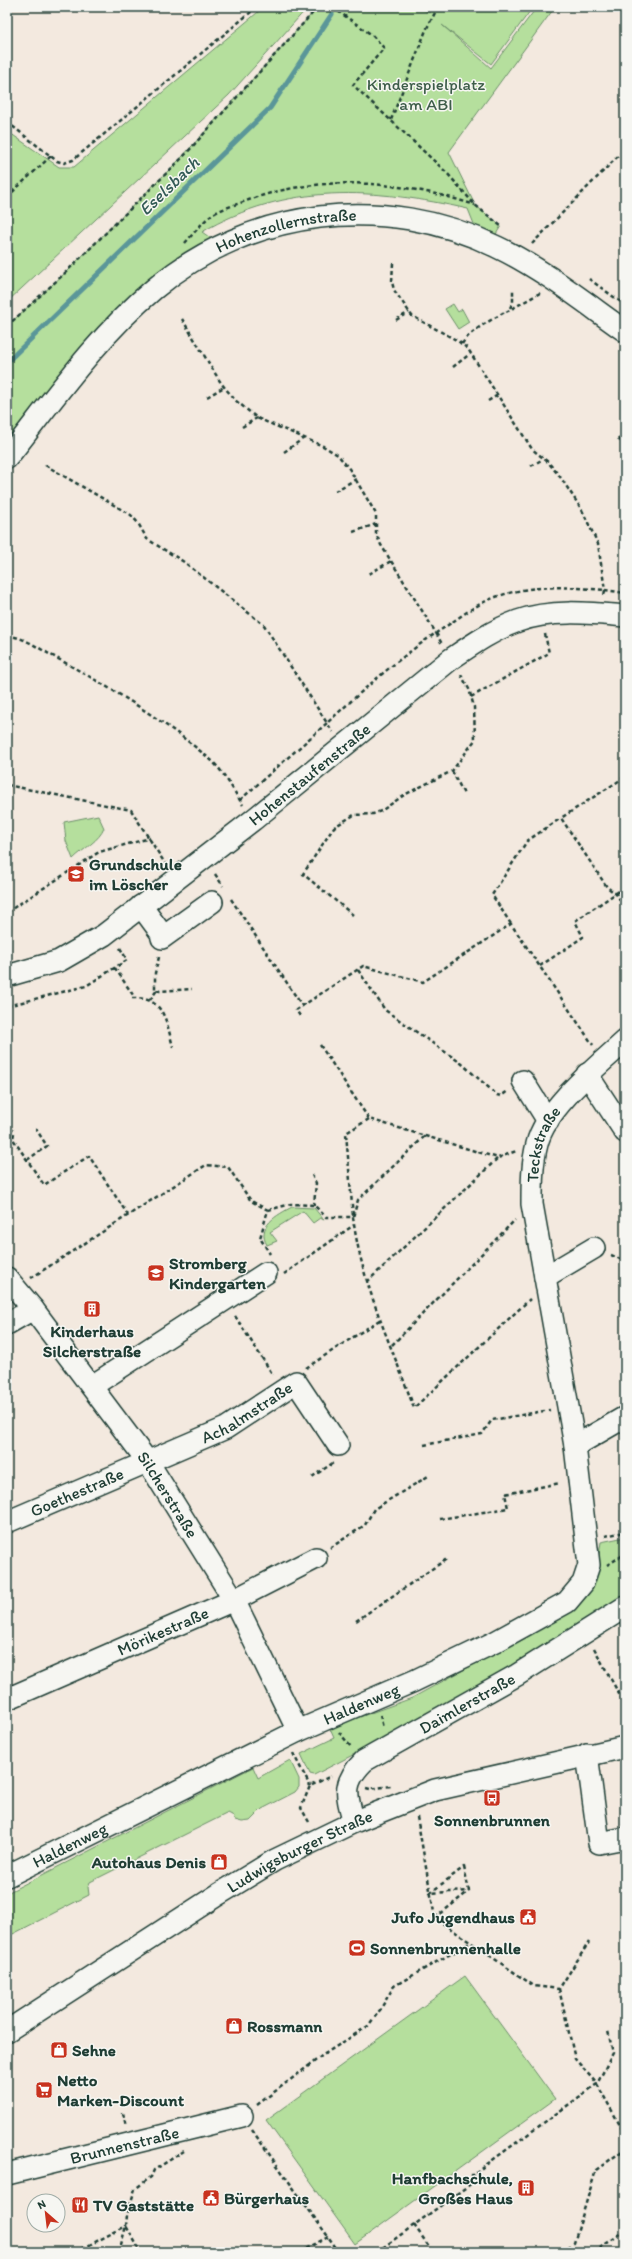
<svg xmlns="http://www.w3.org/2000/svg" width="632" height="2259" viewBox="0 0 632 2259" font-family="Itim,sans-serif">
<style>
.green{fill:#b5df9d;stroke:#6a8e68}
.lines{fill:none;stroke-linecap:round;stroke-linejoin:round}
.stream{stroke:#5a9699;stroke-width:5}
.minor-casing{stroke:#1f3d34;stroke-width:24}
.path{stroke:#1f3d34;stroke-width:2.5;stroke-dasharray:4 3;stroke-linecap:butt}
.minor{stroke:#f6f6f2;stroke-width:21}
.labels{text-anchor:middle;stroke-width:3;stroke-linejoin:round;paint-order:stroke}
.park-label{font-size:17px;fill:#3d5d49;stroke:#f6f6f2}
.street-label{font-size:17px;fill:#1f3d34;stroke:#f6f6f2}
.poi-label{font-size:17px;font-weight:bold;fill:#1f3d34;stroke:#f6f6f2;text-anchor:start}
.water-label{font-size:18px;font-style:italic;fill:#335b56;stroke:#f6f6f2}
</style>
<rect width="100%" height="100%" fill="#f3e9df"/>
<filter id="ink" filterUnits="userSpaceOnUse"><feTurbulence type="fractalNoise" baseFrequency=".025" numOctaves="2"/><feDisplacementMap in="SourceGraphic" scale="8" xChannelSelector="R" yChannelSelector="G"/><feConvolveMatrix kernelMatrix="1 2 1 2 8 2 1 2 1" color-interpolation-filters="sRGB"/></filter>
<g filter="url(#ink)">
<!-- green -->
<path class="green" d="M264,7H308L229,95L7,302V131L59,167H74Z
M318,7H419L429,13L434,7H533L491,64L442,25L491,68L537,7H555L449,152L475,205L501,226L490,244L476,229L468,209C375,188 286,182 202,232L222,246L175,273L7,458V326L64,274L182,157Z
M453,304L458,312L462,309L469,322L458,329L445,309Z
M98,815L104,828C100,840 83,849 73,859L66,841L64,822Z
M292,1207L314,1208L324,1220L320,1218L313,1223L303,1211L270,1232L277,1241L267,1245C256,1226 277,1215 292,1207Z
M625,1537V1595C524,1659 421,1721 314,1775L310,1774L301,1754L334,1738L330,1729L335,1726L412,1698L572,1611L585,1597L596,1575L601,1542Z
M290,1760L299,1779V1787L295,1792L262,1809L250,1821L242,1822L235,1820L232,1815L228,1813L90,1882L88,1887L89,1895L7,1937V1893L253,1767L258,1778Z
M465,1976L555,2099L355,2244L266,2120Z"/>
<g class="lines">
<!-- stream -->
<path class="stream" d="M7,362L270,108L332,14"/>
<!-- minor casing -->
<g class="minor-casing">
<g id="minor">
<path id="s1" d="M7,458C53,400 97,337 154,289C250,208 385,192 497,247C543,269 584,302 625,331"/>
<path d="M141,906L161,933L162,938L212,902"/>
<path id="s2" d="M7,976L59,961L104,935L253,820L451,659C473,644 493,630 518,621C550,609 591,613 625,616"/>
<path d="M587,1074L625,1132"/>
<path d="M523,1081L548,1121"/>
<path d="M545,1277L594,1248"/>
<path id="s3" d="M7,1278L33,1309L148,1462L234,1600L298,1731"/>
<path d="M7,1324L33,1309"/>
<path d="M92,1386L266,1273"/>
<path d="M575,1446L625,1417"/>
<path id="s4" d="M7,1522L226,1428L296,1382L338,1445"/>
<path id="s5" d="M7,1699L234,1600L316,1558"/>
<path d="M587,1754L599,1843L625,1838"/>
<path id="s6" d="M354,1822C346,1794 342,1783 364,1761L517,1675L625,1607"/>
<path id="s7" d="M7,1876L298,1731L414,1681L495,1642L567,1602L583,1583L589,1565L575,1446L532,1204C532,1184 532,1163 537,1144C546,1107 598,1066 625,1041"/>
<path id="s8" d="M7,2031L219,1894L275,1860L354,1822L435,1790L625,1747"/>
<path id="s9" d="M7,2174L242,2116"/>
</g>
</g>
<!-- path -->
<path class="path" d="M332,7L372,35L384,48L353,85L447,173L475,205L501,226L500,228
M391,120L426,30L438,7
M7,122L57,161L64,163L73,160L257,7
M7,197L51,156
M185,243C193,234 201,224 210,216C220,209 235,205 246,201C321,173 401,181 475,205
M532,244L625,149
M393,263L392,282L394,290L412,316L458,341L468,349L532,449L548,462L561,478L582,510L598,544L605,590L625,593
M589,279L625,305
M510,308L513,302V290
M506,312L540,293
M182,319L221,383L235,400L257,418L323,446L338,455L350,470L376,514V534L381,545L436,633C455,621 476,603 499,596C534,584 569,587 605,590L604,596
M396,320L409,312
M7,326L64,274L183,157L318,7
M462,344C471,329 491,321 506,311
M453,367L471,353
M207,397L224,387
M488,401L498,395
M242,427L257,418
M618,438L625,448
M284,452L304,438
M45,465L131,515L138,523L147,539L184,562L264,625L327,723C362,691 396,660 436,633L442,644
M531,466L543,459
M335,491L356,479
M353,532L376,524
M369,574L391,561
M7,636C23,636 38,648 51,655C106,685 163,719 211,760C224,772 233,790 243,805
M471,697L549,653L545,634
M452,771L464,794
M625,777L561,818L607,887L616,894L625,907
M7,785L131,810L166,865
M240,800L327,723L333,732
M215,874L223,886
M231,899L303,1007
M7,912L99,852L150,838
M353,915L303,874L334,827L354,815L373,814L381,811L404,795L452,771L475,740L474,707L469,689L461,675
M511,924L492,895L527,841L561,818
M159,957L155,973V990L160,991L192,989
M540,966L583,937L575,921L625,887
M115,968L135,998
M358,970L385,1010L461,1063L497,1095L501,1096L508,1091
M132,998C164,997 166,1020 173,1047
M150,1000L157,990
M7,1006L86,986L127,960L119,946
M300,1016L296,1010L363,966L423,982L511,924L593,1045
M320,1045L369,1119L498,1158L516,1151
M369,1119L346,1133L353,1217L358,1200L426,1135
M7,1121L14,1133L13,1139L44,1185L89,1156L128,1215
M27,1160L47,1146L36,1129
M312,1175L316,1183L314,1205
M268,1210L291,1204L314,1205L326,1217H353C361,1284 392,1346 414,1408L530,1299
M611,1255L625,1261
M284,1274L354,1225
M31,1278L206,1165L228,1167L251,1201L268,1210L260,1238L270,1254
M367,1282L498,1158
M235,1316L273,1375
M392,1345L515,1220
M306,1368L381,1319
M424,1445L482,1434L492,1420L550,1410
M312,1477L333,1463
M440,1519L508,1508L505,1494L560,1483
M605,1536L625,1532
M330,1548L365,1525L374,1509L430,1475
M607,1565L625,1554
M356,1621L448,1558
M594,1648L625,1705
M380,1715L383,1728
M339,1732L351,1747
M293,1753L310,1786
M366,1788L370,1789L391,1786
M417,1817L435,1918L534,1986L559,1989L589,1942
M309,1822L301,1808L310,1786L331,1776
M464,1867L469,1891L430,1893Z
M435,1918L469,1891
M559,1989L575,2059L597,2084L625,2134
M257,2105L323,2055L368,2026L380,2010L394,1986L470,1943
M123,2113L126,2126
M252,2130L339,2252
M414,2225L433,2252
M76,2252L126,2226L127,2215L135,2189L151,2177L154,2170L184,2151
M119,2252L126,2226L141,2252
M300,2252L328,2237
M377,2252L476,2180L472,2175L597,2084L613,2053L608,2031
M562,2252L574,2243L596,2170L625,2149
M594,2252L625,2231"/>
<!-- minor -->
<use href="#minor" class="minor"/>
</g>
</g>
<!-- icons -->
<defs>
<g id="school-square" transform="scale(0.9)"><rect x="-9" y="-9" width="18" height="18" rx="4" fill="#c8321e" stroke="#f6f6f2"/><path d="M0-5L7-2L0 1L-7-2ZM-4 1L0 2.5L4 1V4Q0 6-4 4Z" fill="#fff"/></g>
<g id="building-square" transform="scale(0.9)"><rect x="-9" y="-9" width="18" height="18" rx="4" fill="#c8321e" stroke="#f6f6f2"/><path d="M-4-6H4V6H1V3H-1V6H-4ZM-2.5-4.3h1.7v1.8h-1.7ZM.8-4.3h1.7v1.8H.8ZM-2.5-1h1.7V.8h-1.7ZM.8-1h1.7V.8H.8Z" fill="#fff"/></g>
<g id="bus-square" transform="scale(0.9)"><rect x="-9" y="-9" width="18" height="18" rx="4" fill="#c8321e" stroke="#f6f6f2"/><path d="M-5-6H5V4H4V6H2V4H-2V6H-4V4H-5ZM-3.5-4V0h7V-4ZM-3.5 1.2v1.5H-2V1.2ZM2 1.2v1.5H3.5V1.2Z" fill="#fff"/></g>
<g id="shop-square" transform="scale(0.9)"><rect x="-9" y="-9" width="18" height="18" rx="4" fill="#c8321e" stroke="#f6f6f2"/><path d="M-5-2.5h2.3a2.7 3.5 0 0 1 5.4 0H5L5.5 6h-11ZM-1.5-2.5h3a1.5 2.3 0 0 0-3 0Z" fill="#fff"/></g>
<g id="civic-square" transform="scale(0.9)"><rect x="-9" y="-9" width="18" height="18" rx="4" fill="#c8321e" stroke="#f6f6f2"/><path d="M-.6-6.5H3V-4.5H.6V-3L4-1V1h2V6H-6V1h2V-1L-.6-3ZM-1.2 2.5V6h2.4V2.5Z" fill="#fff"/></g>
<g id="stadium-square" transform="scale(0.9)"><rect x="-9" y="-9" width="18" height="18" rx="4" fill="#c8321e" stroke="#f6f6f2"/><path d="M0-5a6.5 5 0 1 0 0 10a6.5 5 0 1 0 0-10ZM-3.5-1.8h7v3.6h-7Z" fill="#fff"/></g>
<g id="supermarket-square" transform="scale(0.9)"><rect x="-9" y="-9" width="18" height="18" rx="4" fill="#c8321e" stroke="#f6f6f2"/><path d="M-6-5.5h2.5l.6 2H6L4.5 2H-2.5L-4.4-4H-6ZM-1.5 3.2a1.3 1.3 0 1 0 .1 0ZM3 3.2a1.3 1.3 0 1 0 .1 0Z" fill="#fff"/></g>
<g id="restaurant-square" transform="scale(0.9)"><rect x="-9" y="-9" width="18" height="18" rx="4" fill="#c8321e" stroke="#f6f6f2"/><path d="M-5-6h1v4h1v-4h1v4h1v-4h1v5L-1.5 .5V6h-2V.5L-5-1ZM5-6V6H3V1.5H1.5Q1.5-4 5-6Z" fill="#fff"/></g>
</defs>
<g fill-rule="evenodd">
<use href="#school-square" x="76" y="874"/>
<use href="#school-square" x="156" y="1273"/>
<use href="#building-square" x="92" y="1309"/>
<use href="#bus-square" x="492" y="1798"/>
<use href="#shop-square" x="219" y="1862"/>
<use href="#civic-square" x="528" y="1917"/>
<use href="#stadium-square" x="357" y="1948"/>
<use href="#shop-square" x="234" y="2026"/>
<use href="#shop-square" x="59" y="2050"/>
<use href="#supermarket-square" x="44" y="2090"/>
<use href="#building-square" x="526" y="2188"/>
<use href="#civic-square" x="211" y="2198"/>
<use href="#restaurant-square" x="80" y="2205"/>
</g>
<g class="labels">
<!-- park labels -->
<g class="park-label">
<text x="426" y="90">Kinderspielplatz<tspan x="426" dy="20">am ABI</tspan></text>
</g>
<!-- street labels -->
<g class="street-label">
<text dy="6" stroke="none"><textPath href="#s1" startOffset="372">Hohenzollernstraße</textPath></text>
<text dy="6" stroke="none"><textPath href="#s2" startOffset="367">Hohenstaufenstraße</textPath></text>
<text dy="6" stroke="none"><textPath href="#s7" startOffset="1095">Teckstraße</textPath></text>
<text dy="6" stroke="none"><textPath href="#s4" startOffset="264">Achalmstraße</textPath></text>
<text dy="6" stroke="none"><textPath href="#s4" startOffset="76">Goethestraße</textPath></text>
<text dy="6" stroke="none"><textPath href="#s3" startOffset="270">Silcherstraße</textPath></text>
<text dy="6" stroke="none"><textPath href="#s5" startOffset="170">Mörikestraße</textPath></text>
<text dy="6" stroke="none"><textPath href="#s6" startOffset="185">Daimlerstraße</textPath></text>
<text dy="6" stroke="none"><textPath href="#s7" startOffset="394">Haldenweg</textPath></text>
<text dy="6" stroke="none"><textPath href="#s7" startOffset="70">Haldenweg</textPath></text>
<text dy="6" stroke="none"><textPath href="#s8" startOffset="344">Ludwigsburger Straße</textPath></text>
<text dy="6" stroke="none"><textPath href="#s9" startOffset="121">Brunnenstraße</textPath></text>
</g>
<!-- poi labels -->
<g class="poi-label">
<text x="89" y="870">Grundschule<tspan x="89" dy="20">im Löscher</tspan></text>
<text x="169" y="1269">Stromberg<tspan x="169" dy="20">Kindergarten</tspan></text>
<text x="92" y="1337" text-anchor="middle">Kinderhaus<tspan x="92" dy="20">Silcherstraße</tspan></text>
<text x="492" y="1826" text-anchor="middle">Sonnenbrunnen</text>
<text x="206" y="1868" text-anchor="end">Autohaus Denis</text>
<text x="515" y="1923" text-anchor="end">Jufo Jugendhaus</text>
<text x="370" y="1954">Sonnenbrunnenhalle</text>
<text x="247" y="2032">Rossmann</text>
<text x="72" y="2056">Sehne</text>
<text x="57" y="2086">Netto<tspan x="57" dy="20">Marken-Discount</tspan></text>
<text x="513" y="2184" text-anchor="end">Hanfbachschule,<tspan x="513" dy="20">Großes Haus</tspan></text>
<text x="224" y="2204">Bürgerhaus</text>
<text x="93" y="2211">TV Gaststätte</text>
</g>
<!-- water labels -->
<g class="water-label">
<text transform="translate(169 186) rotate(-44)" y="6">Eselsbach</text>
</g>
</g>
<!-- margin -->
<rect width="632" height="2259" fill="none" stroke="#f6f6f2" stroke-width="24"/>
<rect x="12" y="12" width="608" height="2235" fill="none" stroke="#1f3d34" stroke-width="1.5" filter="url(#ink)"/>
<!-- north arrow -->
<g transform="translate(46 2213) rotate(332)"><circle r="19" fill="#f6f6f2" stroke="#a0aca6"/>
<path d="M0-3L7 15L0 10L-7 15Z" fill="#c8321e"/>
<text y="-6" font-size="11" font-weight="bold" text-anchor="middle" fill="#1f3d34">N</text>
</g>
</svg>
